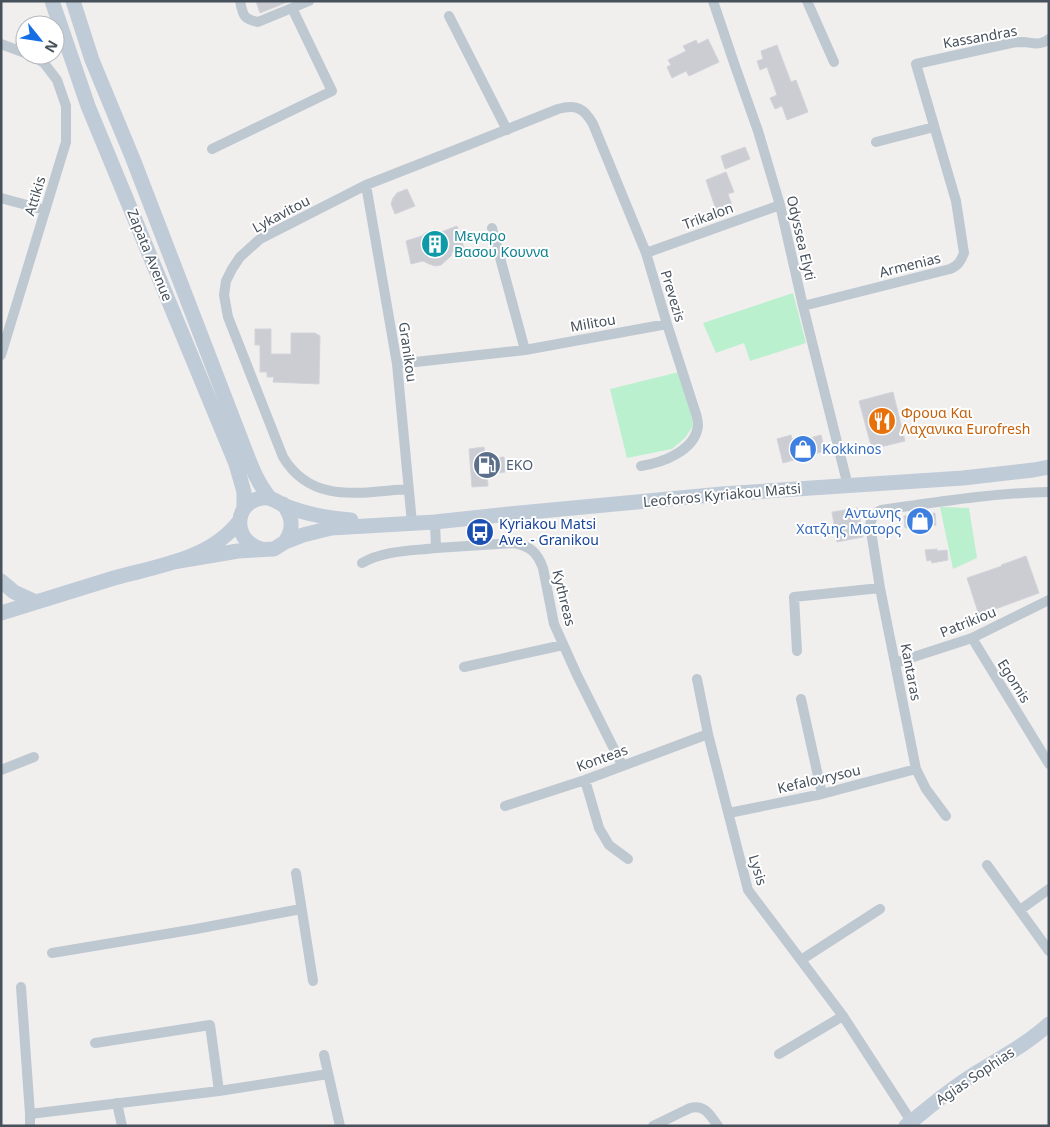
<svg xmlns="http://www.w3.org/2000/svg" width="1050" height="1127" viewBox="0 0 1050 1127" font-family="'Noto Sans',sans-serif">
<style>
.green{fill:#bbf0cf}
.building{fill:#cbcdd3;stroke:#d2d4da}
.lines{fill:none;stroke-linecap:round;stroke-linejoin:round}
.street{stroke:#bec8d1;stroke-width:10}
.secondary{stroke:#c0cbd8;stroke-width:15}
.labels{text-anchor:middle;stroke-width:4;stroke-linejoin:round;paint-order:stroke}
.street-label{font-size:14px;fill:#46515c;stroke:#fff}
.culture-label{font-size:14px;fill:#0d838f;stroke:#fff;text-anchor:start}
.food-label{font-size:14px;fill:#c56008;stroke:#fff;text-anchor:start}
.shop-label{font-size:14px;fill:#366cbe;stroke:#fff;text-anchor:start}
.service-label{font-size:14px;fill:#4e5e75;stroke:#fff;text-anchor:start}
.transit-label{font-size:14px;fill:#164399;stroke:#fff;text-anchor:start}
</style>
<rect width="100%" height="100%" fill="#f1eeee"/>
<!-- green -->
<path class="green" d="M793,293L806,343L750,361L744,343L716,353L703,323Z
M683,371L693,426L685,438L672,449L627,458L610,389Z
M940,507L969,508L977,558L953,569Z"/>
<!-- building -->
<path class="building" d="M256,1H290L260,13Z
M708,39L719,62L689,76L686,71L672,78L667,67L671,65L668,60L686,51L683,46L696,40L698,44Z
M777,45L791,82L796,80L808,112L787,120L782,106L775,109L770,98L777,95L767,67L760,70L757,61L763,59L761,51Z
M745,147L750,159L725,169L721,156Z
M726,172L734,192L728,194L733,208L717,213L706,180Z
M407,189L415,206L395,214L391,204L393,198L397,193Z
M457,226L464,248L452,252L451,256L441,265L435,266L429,264L423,261L411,264L406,241L422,236L425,233L434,230L441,232Z
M255,329H271V354H291V333H315L320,336L319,384L273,382L274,377H267V372H260V345H255Z
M893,392L905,441L872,449L859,401Z
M791,435L792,439L805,436L806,439L821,435L825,451L783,463L777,439Z
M484,447L485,459L504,457L505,472L487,474L488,486L472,487L469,449Z
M858,508L863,537L837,542L832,512Z
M935,513L936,525L905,528L904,516Z
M937,549V551L947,550L948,560L932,563L931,560L927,561L925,550Z
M1026,556L1039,593L979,615L967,578L1002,566L1001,565Z"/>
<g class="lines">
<!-- street -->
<path class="street" d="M240,1C243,15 243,19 258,22L309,1
M713,1L734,63L758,131L780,205L803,306L848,486
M807,1L834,62
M449,16L507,130
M1,44L25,53
M876,142L934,127
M212,149L332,91L292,8
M366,185L397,364L412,523
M1,198L45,210
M492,228L525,350
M646,253L780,205
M803,306L950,269C958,266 961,261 964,253L956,201L916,64L1011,43C1015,42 1020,42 1024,42C1033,43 1041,46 1049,39
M1,355L66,142V106L57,80L44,63L31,55
M397,364L525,350L667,324
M408,489C361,492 312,505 283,457L228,317L224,295L226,281L232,269L240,257L260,239L366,185L468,145L558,109C576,104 584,108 593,124L646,253L667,324L696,414C697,418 698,421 698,425C696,451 661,463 641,466
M435,522L436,548L514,543C530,546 537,552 543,568L554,624L577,675L622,765
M362,563C385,550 411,551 436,548
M972,638L1049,764
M797,651L794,597L880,588
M895,663L972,638L1049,600
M464,667L563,645
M697,679L708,734L748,890L843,1016L911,1121
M801,699L822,794
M1,770L34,757
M585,780L599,828L609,845L628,859
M505,806L585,780L708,734
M729,813L822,794L916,769
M946,816L926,789L916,769L880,588L870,525C872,517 874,513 881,510C937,502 992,493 1049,492
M987,865L1049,951
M296,873L313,981
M1020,910L1049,889
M52,953L196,929L301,909
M801,960L880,909
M21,987L30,1114
M95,1043L210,1025L219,1091
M779,1054L843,1016
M324,1055L340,1126
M117,1103L122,1126
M30,1126V1114L219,1091L328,1074
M653,1126L690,1108C705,1104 710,1115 718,1126"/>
<!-- secondary -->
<path class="secondary" d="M52,1L88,106L236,464L244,492V509
M73,1L92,60L133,159L245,450C252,468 258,484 270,498
M283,504C293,517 294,529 285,542
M261,549C231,540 234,502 262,498C271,497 276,501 283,505C293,509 306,513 316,515C328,518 339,519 351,520
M173,562L238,551L274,549L285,542L303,535L331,528L435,522L509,514L722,494L963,478L1033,470L1049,467
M1,581L14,592L36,602
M1,613C39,601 76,590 114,578C157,566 212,559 240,520
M906,1126C929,1107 952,1088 978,1072C1002,1057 1027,1044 1049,1024"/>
</g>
<!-- icons -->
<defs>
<g id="building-disc" transform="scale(1.4375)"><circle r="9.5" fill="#0f9aa8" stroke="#fff"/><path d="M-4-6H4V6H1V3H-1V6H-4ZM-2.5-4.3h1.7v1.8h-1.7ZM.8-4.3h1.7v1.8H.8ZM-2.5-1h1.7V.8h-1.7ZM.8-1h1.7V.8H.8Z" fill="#fff"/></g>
<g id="restaurant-disc" transform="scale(1.4375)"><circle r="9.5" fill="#e8710a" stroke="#fff"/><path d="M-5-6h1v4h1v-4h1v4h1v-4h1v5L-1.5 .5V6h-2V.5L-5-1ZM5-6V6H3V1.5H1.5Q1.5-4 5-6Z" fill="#fff"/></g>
<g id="shop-disc" transform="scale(1.4375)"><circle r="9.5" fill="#3f7fe0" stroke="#fff"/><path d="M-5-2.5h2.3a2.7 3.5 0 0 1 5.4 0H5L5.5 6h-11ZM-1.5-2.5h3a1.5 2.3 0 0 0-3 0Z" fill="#fff"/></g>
<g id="fuel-disc" transform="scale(1.4375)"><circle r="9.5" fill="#5c6f8a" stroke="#fff"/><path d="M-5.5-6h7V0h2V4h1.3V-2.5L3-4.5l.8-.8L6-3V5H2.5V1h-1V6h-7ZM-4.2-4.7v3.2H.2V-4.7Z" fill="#fff"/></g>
<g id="bus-disc" transform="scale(1.4375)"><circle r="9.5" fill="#1a4fb4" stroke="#fff"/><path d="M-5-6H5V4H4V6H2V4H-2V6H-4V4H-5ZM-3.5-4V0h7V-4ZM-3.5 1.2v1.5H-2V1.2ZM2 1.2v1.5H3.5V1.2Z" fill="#fff"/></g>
</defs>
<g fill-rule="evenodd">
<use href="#building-disc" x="435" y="244"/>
<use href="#restaurant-disc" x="882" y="421"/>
<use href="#shop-disc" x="803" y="449"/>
<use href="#fuel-disc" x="487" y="465"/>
<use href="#shop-disc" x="920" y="521"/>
<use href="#bus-disc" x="480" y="532"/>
</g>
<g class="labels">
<!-- street labels -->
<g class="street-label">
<text transform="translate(980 37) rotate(-10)" y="5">Kassandras</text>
<text transform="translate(35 196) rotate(-73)" y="5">Attikis</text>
<text transform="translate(281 214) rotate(-28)" y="5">Lykavitou</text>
<text transform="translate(708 216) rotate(-20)" y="5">Trikalon</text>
<text transform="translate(801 238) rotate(77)" y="5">Odyssea Elyti</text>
<text transform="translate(150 255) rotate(68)" y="5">Zapata Avenue</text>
<text transform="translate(910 265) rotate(-14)" y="5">Armenias</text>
<text transform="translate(673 296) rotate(73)" y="5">Prevezis</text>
<text transform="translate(593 323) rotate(-10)" y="5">Militou</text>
<text transform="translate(408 352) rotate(82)" y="5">Granikou</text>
<text transform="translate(722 495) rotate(-5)" y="5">Leoforos Kyriakou Matsi</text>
<text transform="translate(564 598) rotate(76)" y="5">Kythreas</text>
<text transform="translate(968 622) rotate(-22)" y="5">Patrikiou</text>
<text transform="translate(911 672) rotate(79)" y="5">Kantaras</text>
<text transform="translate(1014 681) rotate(58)" y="5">Egomis</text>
<text transform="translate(602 758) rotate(-20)" y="5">Konteas</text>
<text transform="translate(819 779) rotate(-13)" y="5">Kefalovrysou</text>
<text transform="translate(758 870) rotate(73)" y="5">Lysis</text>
<text transform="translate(975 1076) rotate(-34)" y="5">Agias Sophias</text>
</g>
<!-- culture labels -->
<g class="culture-label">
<text x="454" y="241">Μεγαρο<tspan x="454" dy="16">Βασου Κουννα</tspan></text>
</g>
<!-- food labels -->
<g class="food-label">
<text x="901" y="418">Φρουα Και<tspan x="901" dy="16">Λαχανικα Eurofresh</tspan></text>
</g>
<!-- shop labels -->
<g class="shop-label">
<text x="822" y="454">Kokkinos</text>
<text x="901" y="518" text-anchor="end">Αντωνης<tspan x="901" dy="16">Χατζιης Μοτορς</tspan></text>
</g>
<!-- service labels -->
<g class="service-label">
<text x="506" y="470">EKO</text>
</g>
<!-- transit labels -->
<g class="transit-label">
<text x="499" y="529">Kyriakou Matsi<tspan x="499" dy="16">Ave. - Granikou</tspan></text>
</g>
</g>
<!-- border -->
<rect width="1050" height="1127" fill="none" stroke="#46515c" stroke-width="5"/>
<!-- north arrow -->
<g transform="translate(40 40) rotate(120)"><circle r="24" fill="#ffffff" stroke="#b5b9be"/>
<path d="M0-4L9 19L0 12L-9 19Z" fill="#146ee4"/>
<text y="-8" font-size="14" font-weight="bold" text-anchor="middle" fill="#46515c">N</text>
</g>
</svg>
